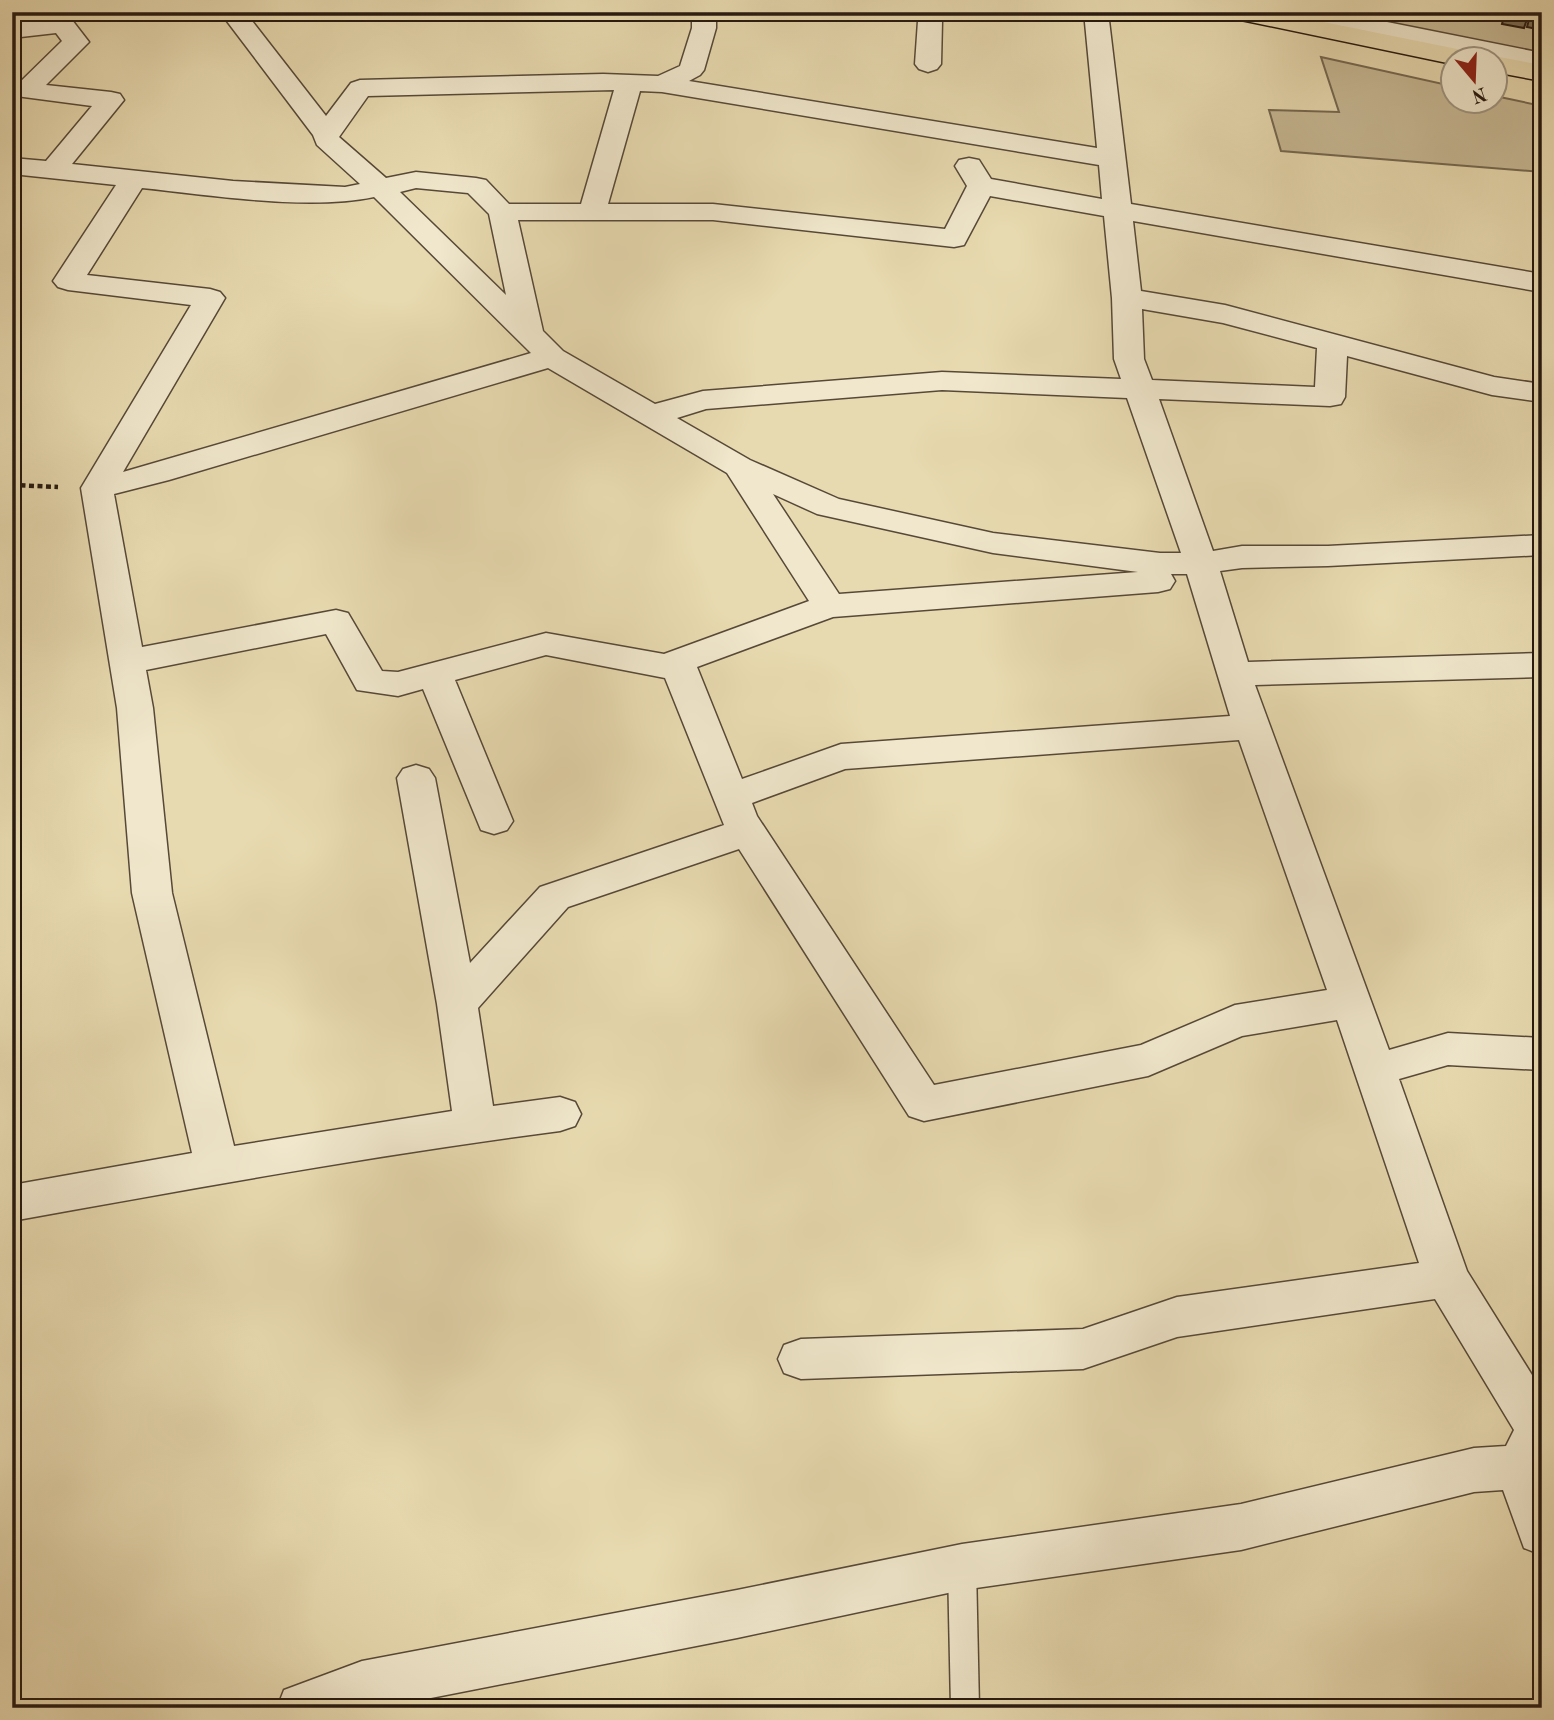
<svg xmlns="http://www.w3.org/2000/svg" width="1554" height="1720" viewBox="0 0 1554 1720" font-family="'Old Standard TT',serif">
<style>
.green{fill:#c7b995;stroke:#766952;stroke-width:2}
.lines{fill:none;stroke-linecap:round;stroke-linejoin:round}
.lane-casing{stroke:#564938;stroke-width:3}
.street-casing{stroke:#564938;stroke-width:3}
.primary-casing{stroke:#261910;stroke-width:3}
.path{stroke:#261910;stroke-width:4.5;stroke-dasharray:5 3.5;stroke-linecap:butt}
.lane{fill:#f0e7cc;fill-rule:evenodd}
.street{fill:#f0e7cc;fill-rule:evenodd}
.primary{fill:#e8dab0;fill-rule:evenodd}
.wall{fill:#786c55;stroke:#261910;stroke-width:2}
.building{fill:#8b7d63;stroke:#261910;stroke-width:2}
</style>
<rect width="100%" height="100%" fill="#e8dab0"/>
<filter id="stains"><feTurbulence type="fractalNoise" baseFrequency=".00286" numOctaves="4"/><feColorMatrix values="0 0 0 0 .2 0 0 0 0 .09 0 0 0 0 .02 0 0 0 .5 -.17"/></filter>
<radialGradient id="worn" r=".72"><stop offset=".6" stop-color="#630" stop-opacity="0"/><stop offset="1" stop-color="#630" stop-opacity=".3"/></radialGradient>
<!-- green -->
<path class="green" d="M1310,12H1542V58Z
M1321,57L1452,86V102H1494L1495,96L1542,106V172L1281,151L1269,110L1339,112Z"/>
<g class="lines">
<!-- lane casing -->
<g class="lane-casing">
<path id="lane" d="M962,1554L972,1558L976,1567L979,1708H951L948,1567L952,1558Z"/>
</g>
<!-- street casing -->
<g class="street-casing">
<path id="street" d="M220,12H245L326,116L351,83L360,80L603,74L658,76L680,66L692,28V12H716V28L704,70L700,75L689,81L1097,148L1084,12H1108L1131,204L1542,274V292L1133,221L1141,291L1225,305L1494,377L1542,384V402L1492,395L1347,356L1345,397L1341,404L1330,406L1159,399L1213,551L1242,546H1328L1542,535V555L1328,566L1242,568L1220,571L1248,662L1542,653V677L1255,685L1389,1050L1448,1033L1542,1038V1070L1448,1065L1399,1079L1467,1271L1542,1391V1555L1524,1548L1503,1490L1474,1492L1241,1550L962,1590L737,1638L380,1708H277L284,1690L362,1661L737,1590L962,1544L1241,1504L1474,1448L1506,1446L1514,1430L1435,1299L1177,1337L1083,1369L801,1379L784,1373L778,1359L784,1345L801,1339L1083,1329L1177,1297L1419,1263L1337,1020L1242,1036L1148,1076L924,1121L909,1116L739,849L568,907L478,1008L493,1106L560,1097L575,1102L581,1114L575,1126L560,1131C377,1155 194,1188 12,1221V1185L192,1153L132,893L117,708L81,488L191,305L68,290L58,287L53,281L116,185L12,174V158L46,161L92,106L16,96L12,91L16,86L62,41L56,33L12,38V23L63,18L72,20L89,42L46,85L111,92L120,94L124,100L72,164L233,181L345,187L360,184L317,145L313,135ZM614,90L581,204H509L486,180L476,178L416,172L386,178L339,137L368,96ZM640,91L662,92L1099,165L1102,199L991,179L979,160L969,158L959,160L955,166L967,186L945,229L713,204H608ZM142,188C211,195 308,211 374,197L531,353L123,472L225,298L220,292L210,289L87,275ZM416,188L468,193L489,214L506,295L400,192ZM990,196L1104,216L1112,298L1114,359L1121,379L942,372L703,391L655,404L563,351L543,331L518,220H713L954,247L964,245ZM1142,309L1223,323L1317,348L1315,387L1152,380L1144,359ZM548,368L727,473L809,601L664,654L546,633L398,672L382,671L348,613L336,610L142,647L114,494L169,480ZM942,390L1127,398L1181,553H1160L993,533L839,499L750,460L677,418L706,409ZM773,494L817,514L993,553L1138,572L839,594ZM1171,574H1187L1230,716L841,744L742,779L697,667L833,617L1158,592L1170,589L1175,581ZM326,634L357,690L398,696L423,689L481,830L494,834L507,830L513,821L455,680L546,655L665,678L724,825L540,887L470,963L435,778L429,769L416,765L403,769L397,778L437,1004L452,1111L234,1146L172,893L153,708L146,670ZM1239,740L1327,990L1235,1005L1141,1045L934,1085L757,816L752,803L845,769Z
M915,12H939L942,21L941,64L937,69L928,72L919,69L915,64L918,21Z
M1287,12H1337L1542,53V69L1299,19L1290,17Z"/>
</g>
<!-- primary casing -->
<g class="primary-casing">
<path id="primary" d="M1224,12H1274L1472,52L1481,55L1484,60H1452V64L1236,19L1227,17Z
M1494,56L1542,65V81L1494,72V60H1484Z"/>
</g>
<!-- path -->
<path class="path" d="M12,485L58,487"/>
<!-- lane -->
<use href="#lane" class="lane"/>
<!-- street -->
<use href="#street" class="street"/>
<!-- primary -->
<use href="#primary" class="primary"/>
</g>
<!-- wall -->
<path class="wall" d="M1337,12H1367L1364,18L1337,13Z
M1404,12H1428L1424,17Z
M1501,12H1542V30L1527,27L1530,16H1528L1524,28L1502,24L1505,13Z"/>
<!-- building -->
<path class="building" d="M1506,12H1515L1528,15L1526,20L1504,16Z"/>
<!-- margin -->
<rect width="1554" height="1720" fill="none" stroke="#e8dab0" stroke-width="42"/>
<rect x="14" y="14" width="1526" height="1692" fill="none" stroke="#261910" stroke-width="3.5"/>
<rect x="21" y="21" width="1512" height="1678" fill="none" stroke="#261910" stroke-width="2"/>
<!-- north arrow -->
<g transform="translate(1474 80) rotate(161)"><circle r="33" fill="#f0e7cc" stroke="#9f9581" stroke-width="2"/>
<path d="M0-5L12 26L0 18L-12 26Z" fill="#8f2418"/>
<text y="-10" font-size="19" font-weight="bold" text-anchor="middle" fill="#261910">N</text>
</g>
<rect width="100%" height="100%" filter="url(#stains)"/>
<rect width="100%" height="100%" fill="url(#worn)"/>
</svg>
